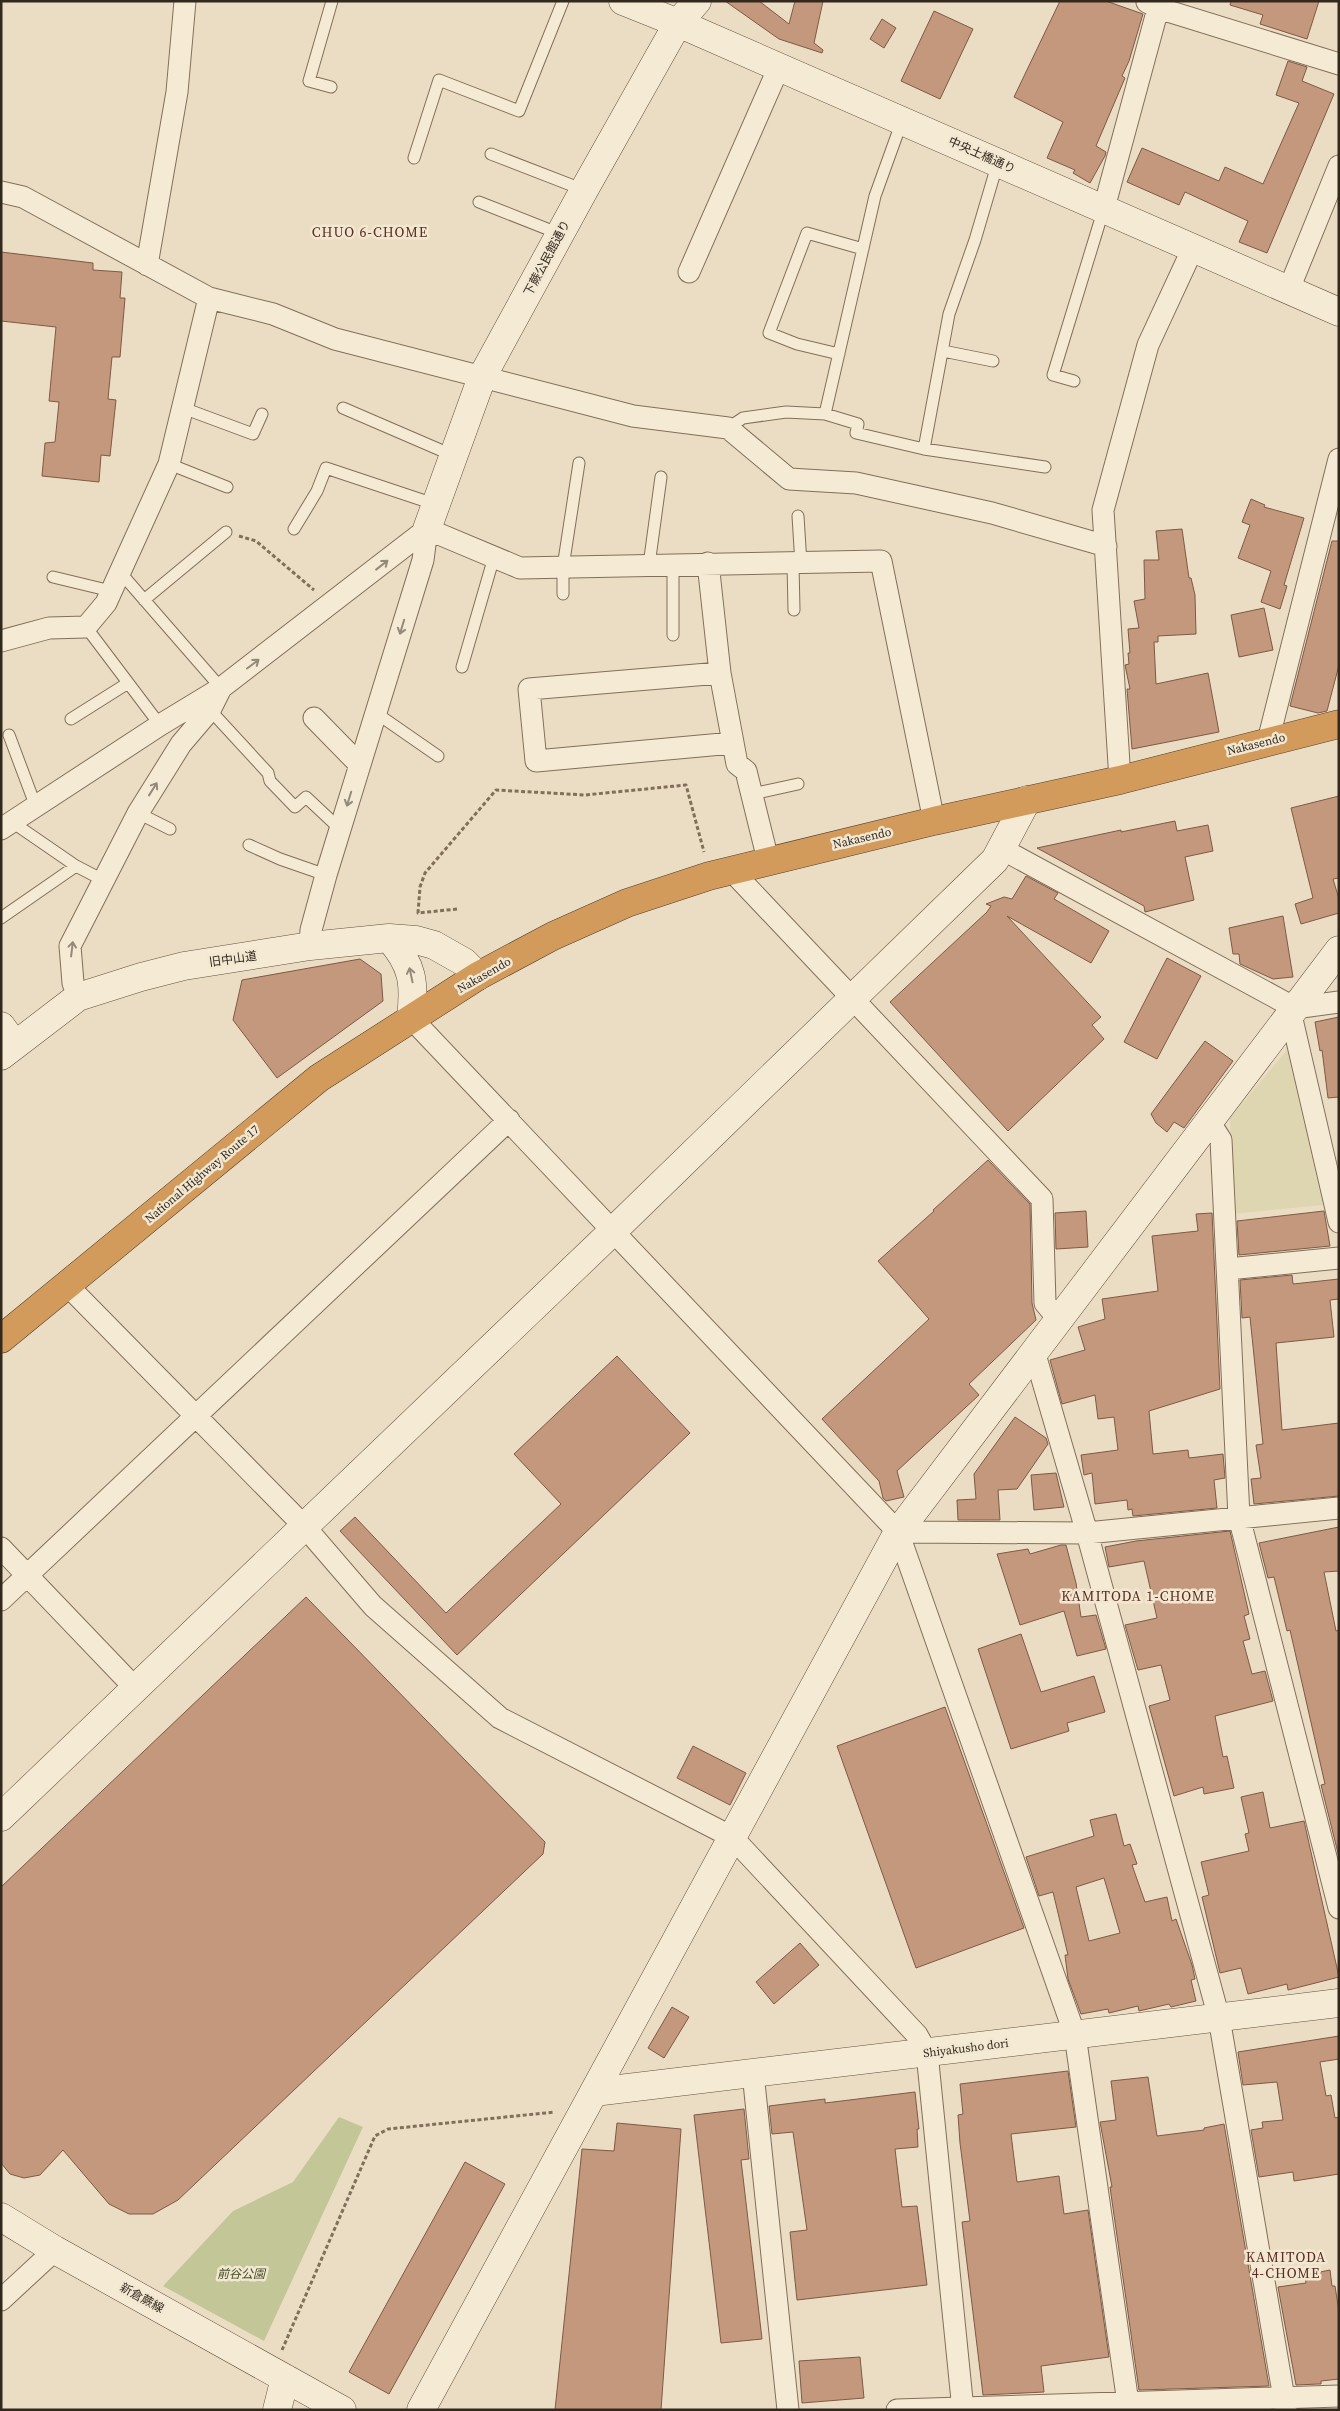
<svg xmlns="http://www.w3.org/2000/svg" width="1340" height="2411" viewBox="0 0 1340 2411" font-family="'Source Serif 4','Noto Sans JP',serif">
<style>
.farmland{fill:#ded6b1}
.green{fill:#c3c798}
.building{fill:#c4987c;stroke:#7f5944;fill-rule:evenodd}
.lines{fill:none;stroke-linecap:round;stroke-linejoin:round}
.lane-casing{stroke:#826f5b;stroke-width:13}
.street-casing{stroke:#826f5b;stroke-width:23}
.secondary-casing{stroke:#64503f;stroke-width:29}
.highway-casing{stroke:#503e2f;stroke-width:29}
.path{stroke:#826f5b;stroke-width:3;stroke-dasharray:4 2.5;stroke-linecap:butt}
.lane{stroke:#f5ebd5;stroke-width:11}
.street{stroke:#f5ebd5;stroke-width:21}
.secondary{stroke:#f5ebd5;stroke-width:28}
.highway{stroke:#d29a5b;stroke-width:28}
.oneway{stroke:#948a7a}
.labels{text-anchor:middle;stroke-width:5;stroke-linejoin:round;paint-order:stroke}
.street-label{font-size:12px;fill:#33281e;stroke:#f2e8d2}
.park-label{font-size:12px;font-style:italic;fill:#454e27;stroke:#f2e8d2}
.neighbourhood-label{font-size:14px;letter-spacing:1px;fill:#5c2c22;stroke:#f2e8d2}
</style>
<rect width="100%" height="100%" fill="#eaddc3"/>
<!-- farmland -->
<path class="farmland" d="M1287,1050L1323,1205L1232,1214L1230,1118Z"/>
<!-- green -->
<path class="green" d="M339,2117L363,2127L264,2341L163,2286L233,2211L293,2182Z"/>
<!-- building -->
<path class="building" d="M725,1H759L789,24L795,1H823L814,43L823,50L822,53L779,39Z
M1060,1H1106L1143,14L1129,61L1122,76L1125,78L1096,146L1106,152L1105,156L1090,183L1073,173L1075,170L1047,158L1063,122L1014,97Z
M1231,1H1319L1307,39L1260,24L1263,15L1230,5Z
M934,11L973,29L940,99L901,81Z
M882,19L896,28L884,48L870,39Z
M1288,61L1307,67L1302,81L1334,94L1267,253L1239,242L1248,221L1185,192L1179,205L1127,182L1142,148L1219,181L1225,167L1263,184L1299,103L1276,95Z
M1,252L93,263V270L122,272L120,298H125L120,357H112L108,399L116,400L110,456L101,455L99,482L42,476L45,443L55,442L59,402L49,401L56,327L1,321Z
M1251,499L1265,505L1264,507L1304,518L1284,585L1287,586L1280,609L1261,602L1271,571L1238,558L1250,525L1242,522Z
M1182,529L1189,578H1191L1195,595L1196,634L1158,636V642H1154L1156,684L1208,673L1219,732L1132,749L1127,689H1130L1125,665L1129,664L1128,653H1130L1128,629L1139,628L1134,601L1145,599L1144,560H1159L1156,531Z
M1332,541H1339V665L1327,711L1318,713L1290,706Z
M1264,608L1273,650L1239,657L1231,615Z
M1339,796V878L1333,879L1339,899V913L1301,924L1295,904L1313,898L1291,808Z
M1175,821L1177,831L1208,825L1213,851L1185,857L1194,900L1145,912L1144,906L1037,848L1121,830V832Z
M1026,876L1058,893L1054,899L1109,931L1091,963L1007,916L1101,1017L1092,1025L1104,1039L1008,1131L890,1002L987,912L991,906L986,904L1004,897L1012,899Z
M1283,916L1293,977L1273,979L1240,964L1239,954H1233L1229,928Z
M1167,958L1201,976L1157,1059L1124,1042Z
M360,959L381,974L383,1001L277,1078L233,1020L242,980Z
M1339,1017V1097L1328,1098L1322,1050L1320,1051L1315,1022Z
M1205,1041L1233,1061L1184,1128L1174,1122L1167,1132L1156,1123L1151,1114Z
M988,1160L1030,1204L1032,1303L1036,1320L969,1384L979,1395L897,1471L904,1497L886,1501L883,1498L879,1481L822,1419L929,1319L878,1261L934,1211L933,1210Z
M1086,1211L1088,1247L1056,1249L1055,1213Z
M1324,1211L1330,1246L1239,1255L1237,1221Z
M1212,1213L1220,1389L1149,1411L1153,1454L1188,1450L1189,1458L1223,1454L1225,1478L1214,1480L1217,1508L1133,1516L1132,1509L1128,1510L1127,1500L1095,1504L1092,1473L1084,1475L1081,1455L1118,1450L1114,1417L1098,1419L1095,1395L1062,1404L1050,1360L1085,1350L1078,1327L1105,1319L1102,1299L1158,1291L1152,1236L1198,1231L1196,1214Z
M1292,1275L1293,1284L1339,1279V1299L1330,1300L1334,1337L1276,1343L1282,1430L1339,1423V1496L1254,1504L1251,1479L1261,1478L1256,1445L1263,1444L1250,1317L1242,1318L1240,1280Z
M617,1356L690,1433L457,1655L340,1531L355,1517L446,1613L561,1504L514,1454Z
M1015,1417L1046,1438L1048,1444L1017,1489L998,1490L1000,1520H958L957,1500L976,1499L974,1474Z
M1056,1473L1064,1507L1034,1510L1031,1475Z
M1339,1527V1571L1324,1572L1336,1631L1339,1630V1857L1321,1785L1325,1784L1290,1630L1287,1631L1274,1577L1268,1578L1259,1543Z
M1230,1531L1249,1614L1244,1616L1250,1639L1243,1641L1252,1674L1265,1671L1273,1701L1215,1716L1223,1757L1227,1756L1234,1788L1204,1794L1203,1787L1174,1796L1149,1706L1170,1700L1161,1665L1138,1670L1125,1625L1157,1618L1144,1561L1109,1567L1105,1547L1136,1541Z
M1061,1545H1066L1076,1583L1081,1617L1096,1615L1106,1649L1077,1656L1064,1611L1020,1625L997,1554L1028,1549L1030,1554Z
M306,1597L545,1842L543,1854L178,2200L153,2214H129L109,2204L63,2150L40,2175L24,2178L10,2174L1,2163V1887Z
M1021,1634L1041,1692L1094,1676L1105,1712L1067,1723L1069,1731L1011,1749L978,1649Z
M945,1707L1024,1928L916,1968L837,1746Z
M693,1746L746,1773L730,1805L677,1778Z
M1263,1792L1270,1828L1304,1821L1339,1977L1288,1990L1287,1984L1248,1994L1241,1968L1220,1973L1202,1897L1209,1895L1201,1862L1249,1851L1245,1834L1249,1833L1241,1797Z
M1116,1814L1124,1846L1130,1844L1137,1864L1132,1865L1145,1902L1167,1897L1172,1921L1176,1919L1192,1965L1195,1979L1191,1980L1196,2001L1171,2007L1169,2004L1139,2011L1138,2006L1109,2013L1108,2009L1081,2014L1068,1979L1065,1955H1068L1053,1892L1039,1896L1026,1857L1094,1836L1090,1820ZM1104,1878L1120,1933L1089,1941L1076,1887Z
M800,1943L819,1965L774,2004L756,1982Z
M672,2007L689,2017L664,2058L648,2048Z
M1339,2036V2059L1320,2062L1326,2096L1331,2095L1335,2118L1339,2117V2174L1294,2181L1293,2172L1259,2177L1251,2130L1263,2128L1262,2122L1283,2120L1277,2082L1243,2085L1238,2052Z
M1068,2071L1076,2127L1011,2134L1017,2182L1059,2176L1064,2214L1088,2210L1109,2357L1041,2366L1044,2392L983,2395L962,2222L970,2221L960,2143L958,2115L963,2114L960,2084Z
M1148,2077L1157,2136L1204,2130V2128L1224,2124L1269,2386L1139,2390L1110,2187H1112L1100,2122L1116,2120L1111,2081Z
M915,2092L919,2129H917L918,2147L895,2149L902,2207L917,2206L927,2285L797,2300L790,2232L807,2230L793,2132L772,2134L769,2106L825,2099V2103Z
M744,2109L749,2159L741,2160L762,2339L721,2343L694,2115Z
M617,2123L681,2129L661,2410H555L582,2149L614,2151Z
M465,2162L505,2184L389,2394L349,2372Z
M1330,2270L1332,2286H1335L1339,2312V2379L1321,2381V2384H1318L1296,2385L1278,2287L1306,2283L1305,2275Z
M860,2357L864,2398L802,2403L799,2361Z"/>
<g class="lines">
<!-- lane casing -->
<g class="lane-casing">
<path id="lane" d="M331,87L309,81L332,1
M491,154L584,190
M414,158L439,80L519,111L563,1
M479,202L560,234
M943,351L993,361
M839,354L797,344L769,333L807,233L863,249
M1074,381L1053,375L1104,208
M183,408L253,434L262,414
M343,408L452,455
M825,414L875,196L902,121
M728,428L743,418L786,412L825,414L858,424L856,433L924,449L1045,467
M924,449L949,314L975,240L998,162
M169,464L227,487
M798,516L801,564
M294,529L317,491L326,468L437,505
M673,564V635
M793,564L794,610
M649,565L661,477
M120,572L221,688
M53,577L111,591
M563,594V567L579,463
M144,600L226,532
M86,627L160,725
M462,667L494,557
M210,710L268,773L270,781L295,807L306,797L340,829
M376,713L438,756
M71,719L128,683
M9,735L36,807
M752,794L798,784
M138,813L170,829
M12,822L76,866
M249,845L280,859L326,875
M1,918L76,866L105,881"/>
</g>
<!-- street casing -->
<g class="street-casing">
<path id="street" d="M1147,2L1158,8L1339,64
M1,192L23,197L209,298L273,314L335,339L633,416L728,428L789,479L856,483L992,513L1106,546
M1104,208L1160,1
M147,265L177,92L185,1
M689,272L779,67
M1289,289L1339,166
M427,529L520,568L881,561L934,821
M708,563L720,673L529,689L536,761L733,743
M1,641L49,628L86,627L106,603L169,464L209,298
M720,673L737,764L746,771L768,860
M314,718L360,765
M1268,741L1339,459
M1120,780L1103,510L1148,345L1193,248
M1,829L160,725L221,688
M1002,849L1295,1008L1339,1002
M731,870L1042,1199L1045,1303L1059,1320
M310,946L311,930L326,875L423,560L427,529
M78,997L73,983L70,946L138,813L181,744L210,710L221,688L427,529
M1291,1015L1339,1222
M411,1018L898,1532L1075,2035L1129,2410
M1209,1121L1221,1140L1239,1517L1339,1908
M1228,1269L1339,1258
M68,1286L305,1527L373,1606L500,1718L732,1837L917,2035L927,2053L963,2410
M1034,1351L1087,1533L1219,2018L1286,2410
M898,1532L1087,1533L1339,1508
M1,1548L135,1688
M1,1600L509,1120
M753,2073L788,2410
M1,2300L55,2250
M897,2410L1339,2396"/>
</g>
<!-- secondary casing -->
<g class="secondary-casing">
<path id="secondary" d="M623,1L678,23L1339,312
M427,529L482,377L584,190L678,23L697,1
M389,938C413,965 415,983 411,1018
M1,1026L15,1045
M1,1056L78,997L141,977L184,966L310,946L389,938L416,940L434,945L464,962L478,976
M1,1817L613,1231L995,860L1027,800
M594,2092L1339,2003
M1,2217L55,2250L342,2410
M277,2410L285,2378
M421,2410L898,1532L1339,950"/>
</g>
<!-- highway casing -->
<g class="highway-casing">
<path id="highway" d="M1,1339L319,1078L478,976L553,936L627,903L709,876L934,821L1120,780L1339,724"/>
</g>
<!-- path -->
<path class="path" d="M239,536L256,541L314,590
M457,909L418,913L420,887L425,873L496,790L585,795L686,785L704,852
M282,2350L375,2136L388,2129L555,2112"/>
<!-- lane -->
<use href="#lane" class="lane"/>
<!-- street -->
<use href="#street" class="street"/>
<!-- secondary -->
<use href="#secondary" class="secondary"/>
<!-- highway -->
<use href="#highway" class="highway"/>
</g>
<!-- one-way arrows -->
<defs><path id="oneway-shaft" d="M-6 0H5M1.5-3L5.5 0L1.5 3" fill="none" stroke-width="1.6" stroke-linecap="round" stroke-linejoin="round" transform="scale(1.25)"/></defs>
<g class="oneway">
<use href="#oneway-shaft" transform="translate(382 565) rotate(-38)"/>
<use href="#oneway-shaft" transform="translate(402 627) rotate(107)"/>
<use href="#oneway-shaft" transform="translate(253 664) rotate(-37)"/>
<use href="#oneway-shaft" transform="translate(153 789) rotate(-58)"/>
<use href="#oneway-shaft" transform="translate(349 799) rotate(107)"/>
<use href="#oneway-shaft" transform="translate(72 949) rotate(-83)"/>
<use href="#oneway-shaft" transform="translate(411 975) rotate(-102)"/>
</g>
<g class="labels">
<!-- street labels -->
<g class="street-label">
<text transform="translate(982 155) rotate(24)" y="4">中央土橋通り</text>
<text transform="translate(547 258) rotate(-62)" y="4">下蕨公民館通り</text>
<text transform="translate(1256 744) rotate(-14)" y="4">Nakasendo</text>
<text transform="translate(862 838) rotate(-13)" y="4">Nakasendo</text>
<text transform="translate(233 959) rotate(-8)" y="4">旧中山道</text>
<text transform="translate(484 975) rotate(-30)" y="4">Nakasendo</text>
<text transform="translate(202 1174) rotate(-40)" y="4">National Highway Route 17</text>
<text transform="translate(966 2048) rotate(-7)" y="4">Shiyakusho dori</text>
<text transform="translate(142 2298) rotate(29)" y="4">新倉蕨線</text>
</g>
<!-- park labels -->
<g class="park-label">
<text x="241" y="2278">前谷公園</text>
</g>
<!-- neighbourhood labels -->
<g class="neighbourhood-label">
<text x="370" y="237">CHUO 6-CHOME</text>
<text x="1138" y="1601">KAMITODA 1-CHOME</text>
<text x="1286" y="2262">KAMITODA<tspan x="1286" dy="16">4-CHOME</tspan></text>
</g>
</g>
<!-- border -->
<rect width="1340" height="2411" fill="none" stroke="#33281e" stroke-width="5"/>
</svg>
